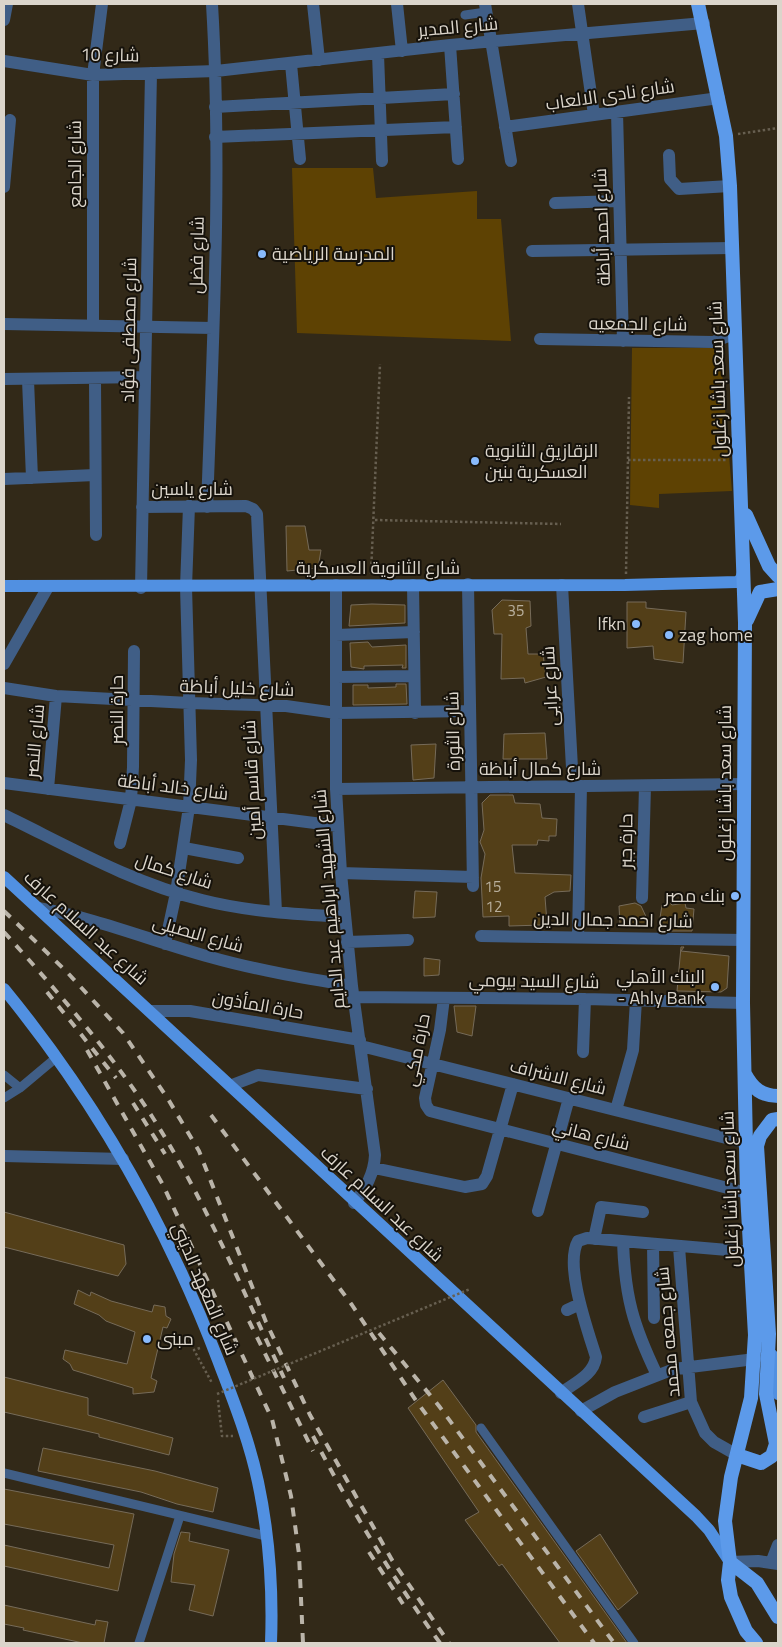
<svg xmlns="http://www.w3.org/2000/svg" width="782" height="1647" viewBox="0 0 782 1647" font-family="'Titillium Web',Cairo,sans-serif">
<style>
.green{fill:#5e4203}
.building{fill:#533f18;stroke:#766b59}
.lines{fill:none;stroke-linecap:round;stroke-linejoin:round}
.path{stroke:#675f50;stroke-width:2.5;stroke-dasharray:2.5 2.5;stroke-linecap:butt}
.service{stroke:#405e86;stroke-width:9}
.minor{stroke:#405e86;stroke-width:12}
.primary{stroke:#5190e1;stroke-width:12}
.trunk{stroke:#5c9aea;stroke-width:14}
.rail{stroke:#bab4a9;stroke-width:4;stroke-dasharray:9 9;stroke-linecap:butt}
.path-bridge{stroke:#675f50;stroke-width:2.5;stroke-dasharray:2.5 2.5;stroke-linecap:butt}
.poi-dot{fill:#88bafc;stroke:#16120b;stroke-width:2}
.labels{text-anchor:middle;stroke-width:4;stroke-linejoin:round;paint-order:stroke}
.number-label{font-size:15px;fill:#b9b09e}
.street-label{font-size:18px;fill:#dbd5cb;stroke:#16120b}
.poi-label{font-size:18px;fill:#dbd5cb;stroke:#16120b;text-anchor:start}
</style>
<rect width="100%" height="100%" fill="#322918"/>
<!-- green -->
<path class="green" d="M292,168H373L376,198L477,191V219H501L511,341L297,333Z
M632,348H720L732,491L659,494V508L630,505Z"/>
<!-- building -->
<path class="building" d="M286,526H305L309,550H321L318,568L287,571Z
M502,600L530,601L531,626L526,628L528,654H543L546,677L525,683L524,678L501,679L502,634H494L492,610Z
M627,602H646V608L686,612L683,663L654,659L653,646L627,648Z
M372,604L405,605V623L349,626L351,605Z
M368,642L372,647L406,645V668H402L403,665L364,666V669L351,667L350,643Z
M396,684H406L407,704L353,705V685H368V688L396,687Z
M545,733L547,759H503L504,734Z
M436,744L434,778L413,780L411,745Z
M490,795H513L515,803L540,804L542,818L557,819L556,836H549V841L538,840L537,845H512L515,873L571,875L570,891L554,892L545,897L547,923L543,925L509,926V916L483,917L481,878L485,854L480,842L484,830L482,803Z
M415,891L437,892L435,917L413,918Z
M669,902L672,905L685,903L686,908L694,909L692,931H658L662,905Z
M635,903L641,906L650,925H620L619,906Z
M681,947H684L681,951L729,956L727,988L721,992L677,991Z
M424,958L440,960L439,975L424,976Z
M454,1006H476L472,1036L457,1032Z
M4,1212L124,1245L126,1264L118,1276L4,1247Z
M78,1290L90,1296L91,1292L111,1301L152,1312L154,1305L165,1307L166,1316L171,1319L167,1328L163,1327L151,1378L157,1381L154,1392L133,1394V1388L73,1370L70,1364L63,1359L65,1350L127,1364L135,1332L106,1321L99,1315L74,1304Z
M4,1377L88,1398V1415L173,1438L169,1455L99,1437V1434L4,1412Z
M443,1380L476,1425V1432L627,1643H560L502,1564L499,1566L465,1520L479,1512L408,1408Z
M43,1448L155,1471L218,1488L213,1512L177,1504L141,1492L38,1471Z
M4,1489L134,1514L118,1591L4,1566V1545L109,1568L114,1545L4,1524Z
M181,1532L190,1533L189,1541L229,1550L213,1616L189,1610L195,1585L171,1582L174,1554Z
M600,1534L638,1593L618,1610L576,1551Z
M4,1605L95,1625L96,1620L108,1622L104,1643H83L23,1630L24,1628L4,1624Z"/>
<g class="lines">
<!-- path -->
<path class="path" d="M738,134L778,128
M628,460H726
M375,520L561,524
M371,574L380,364
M626,574L629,397
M200,1348L194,1350L212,1383
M218,1400L222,1436H233"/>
<!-- service -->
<path class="service" d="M465,15L486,12
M4,1075L20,1088
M4,1098L20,1088L57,1057
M481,1428L634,1643
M4,1473L266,1536
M139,1643L180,1516"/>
<!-- minor -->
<path class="minor" d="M313,4L319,60
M397,4L402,51
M485,4L511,161
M578,4L594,115
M4,20L7,4
M450,45L458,159
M378,54L382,161
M4,61L93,75L216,71L450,45L704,23
M291,64L300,159
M215,107L454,94
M617,112L623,341
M505,127L719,98
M215,137L456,127
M669,155L670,179L679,189L730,186
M4,187L10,120
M555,203L618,201
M532,251L732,248
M4,324L213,328
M93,325V75L102,4
M540,339L713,342L734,334
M4,379L145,377
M95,379L96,535
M28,380L32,478
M4,479L95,475
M142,507L246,506L253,509L257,514L276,912
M207,507C213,340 222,171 212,4
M468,584L473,886
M336,585V789L341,873L352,986L375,1155C374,1174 366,1188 354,1203
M413,585L415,713
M562,585L573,786
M141,588L151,73
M336,635L414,632
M4,664L48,587
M336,677L414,676
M4,688L56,696L189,703L286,706L336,713L470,711
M4,783L338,826
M48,789L56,696
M336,789L744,784
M4,815C68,846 132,883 202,900C249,912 297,914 345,917
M120,843L131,800L133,767L134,651
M184,848L238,858
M341,873L473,877
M642,898L645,786
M38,908C96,918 152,941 210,957C256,970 304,978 352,986
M481,936L744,940
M578,937L581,786
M347,942L408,940
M165,944L176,893L189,807L191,760L186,587L189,506
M353,997L585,999L743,1003
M444,998L440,1030L425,1098L426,1105L430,1111L747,1193
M151,1011H190L360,1040
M361,1046L746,1143
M583,1052L585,999
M232,1085L258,1075L367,1089
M616,1110L633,1050L636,1000
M4,1156L123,1159
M374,1168L465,1187L482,1184L487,1176L513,1084
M538,1211L569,1098
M594,1239L601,1207L643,1212
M623,1242C625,1297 633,1325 657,1375
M653,1244L654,1318
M679,1247L691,1402L705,1433L714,1442L737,1455
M567,1310L580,1304
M561,1393C574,1383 594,1375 596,1357C588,1331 564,1265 578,1241L587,1238L751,1252
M581,1411L615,1392L674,1369L755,1359
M644,1417L691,1402
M730,1562L758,1561L778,1564
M771,1563L778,1545"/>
<!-- primary -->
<path class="primary" d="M4,586L625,585L737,582L741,579L744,570
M4,877L696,1516L709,1530L730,1562
M4,989C95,1100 167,1226 218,1360C233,1400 249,1439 258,1482C269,1534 273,1590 271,1643
M772,1355L778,1394"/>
<!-- trunk -->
<path class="trunk" d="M698,4L726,136L730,186L745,623L743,1003L747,1193L755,1335L751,1398L731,1477L725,1521L730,1562L728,1580L731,1597L746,1631L756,1643
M746,515L769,566L778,576
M747,620L760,592L778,589
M745,1074C753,1089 762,1096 778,1096
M737,1455L761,1463L772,1456L776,1444L766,1394L769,1334L757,1146L760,1136L772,1120L778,1119
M730,1562L757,1583L778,1617"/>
<!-- rail -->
<path class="rail" d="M4,911L66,971L123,1033L168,1099L199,1151L266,1322L310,1415L392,1560L449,1643
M4,932C56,990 110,1051 153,1118C204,1198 243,1291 284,1378
M47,992L116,1078
M87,1050L163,1185L272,1419L291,1496L299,1554L303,1643
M133,1103L165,1154
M211,1115L352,1305L417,1402L594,1643
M249,1321L313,1451
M379,1333L439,1406L614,1643
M313,1436C350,1508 392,1577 440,1643
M369,1552L403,1604"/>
<!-- path-bridge -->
<path class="path-bridge" d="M217,1394L470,1289"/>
</g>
<!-- markers -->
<g class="poi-dot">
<circle cx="262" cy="254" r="5"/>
<circle cx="475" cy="461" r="5"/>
<circle cx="636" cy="624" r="5"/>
<circle cx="669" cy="635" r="5"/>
<circle cx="735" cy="896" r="5"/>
<circle cx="715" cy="987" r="5"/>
<circle cx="147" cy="1339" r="5"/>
</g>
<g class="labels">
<!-- number labels -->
<g class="number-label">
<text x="516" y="616">35</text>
<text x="493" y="892">15</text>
<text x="494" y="912">12</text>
</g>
<!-- street labels -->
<g class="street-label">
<text transform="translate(458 27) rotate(-5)" y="6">شارع المدير</text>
<text transform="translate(110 55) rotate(1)" y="6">شارع 10</text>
<text transform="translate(610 95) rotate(-8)" y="6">شارع نادى الالعاب</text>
<text transform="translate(75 164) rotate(-90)" y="6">شارع الجامع</text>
<text transform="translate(602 227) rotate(-92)" y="6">شارع احمد أباظة</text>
<text transform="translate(197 255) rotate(-89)" y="6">شارع فضل</text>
<text transform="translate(638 324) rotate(1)" y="6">شارع الجمعيه</text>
<text transform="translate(129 330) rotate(-89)" y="6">شارع مصطفى فؤاد</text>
<text transform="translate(718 379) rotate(-92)" y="6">شارع سعد باشا زغلول</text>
<text x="192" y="495">شارع ياسين</text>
<text x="378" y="574">شارع الثانوية العسكرية</text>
<text transform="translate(550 686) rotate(-93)" y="6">شارع عرابى</text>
<text transform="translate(237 688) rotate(2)" y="6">شارع خليل أباظة</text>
<text transform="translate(117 710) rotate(-90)" y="6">حارة النصر</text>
<text transform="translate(453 731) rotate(-91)" y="6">شارع الثورة</text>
<text transform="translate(35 741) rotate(-85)" y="6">شارع النصر</text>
<text x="540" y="775">شارع كمال أباظة</text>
<text transform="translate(252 780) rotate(-93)" y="6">شارع قاسم أمين</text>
<text transform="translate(725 783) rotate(-90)" y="6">شارع سعد باشا زغلول</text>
<text transform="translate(173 787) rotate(7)" y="6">شارع خالد أباظة</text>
<text transform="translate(626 841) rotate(-89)" y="6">حارة جبر</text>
<text transform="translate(174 871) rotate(18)" y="6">شارع كمال</text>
<text transform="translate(329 899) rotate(-95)" y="6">شارع الشهيد ابراهيم عبد الدايم</text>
<text transform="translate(613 920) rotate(1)" y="6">شارع احمد جمال الدين</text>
<text transform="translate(86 928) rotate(42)" y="6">شارع عبد السلام عارف</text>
<text transform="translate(198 934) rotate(16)" y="6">شارع البصيلى</text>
<text transform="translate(534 981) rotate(1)" y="6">شارع السيد بيومي</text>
<text transform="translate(258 1005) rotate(10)" y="6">حارة المأذون</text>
<text transform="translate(417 1050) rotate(-79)" y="6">حارة مكي</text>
<text transform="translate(558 1077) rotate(14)" y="6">شارع الاشراف</text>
<text transform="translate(591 1135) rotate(14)" y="6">شارع هاني</text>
<text transform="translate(730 1189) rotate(-92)" y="6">شارع سعد باشا زغلول</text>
<text transform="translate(382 1204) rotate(43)" y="6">شارع عبد السلام عارف</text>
<text transform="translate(205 1289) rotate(67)" y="6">شارع المعهد الديني</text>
<text transform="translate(668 1332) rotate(-95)" y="6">شارع جمعه محمد</text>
</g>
<!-- poi labels -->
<g class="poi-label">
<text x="272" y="260">المدرسة الرياضية</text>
<text x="485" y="457">الزقازيق الثانوية<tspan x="485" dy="21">العسكرية بنين</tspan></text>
<text x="626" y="630" text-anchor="end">lfkn</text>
<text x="679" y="641">zag home</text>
<text x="725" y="902" text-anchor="end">بنك مصر</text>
<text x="705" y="983" text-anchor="end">البنك الأهلي<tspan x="705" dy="21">- Ahly Bank</tspan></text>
<text x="157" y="1345">مبنى</text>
</g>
</g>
<!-- border -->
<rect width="782" height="1647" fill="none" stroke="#dbd5cb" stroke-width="10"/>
</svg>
